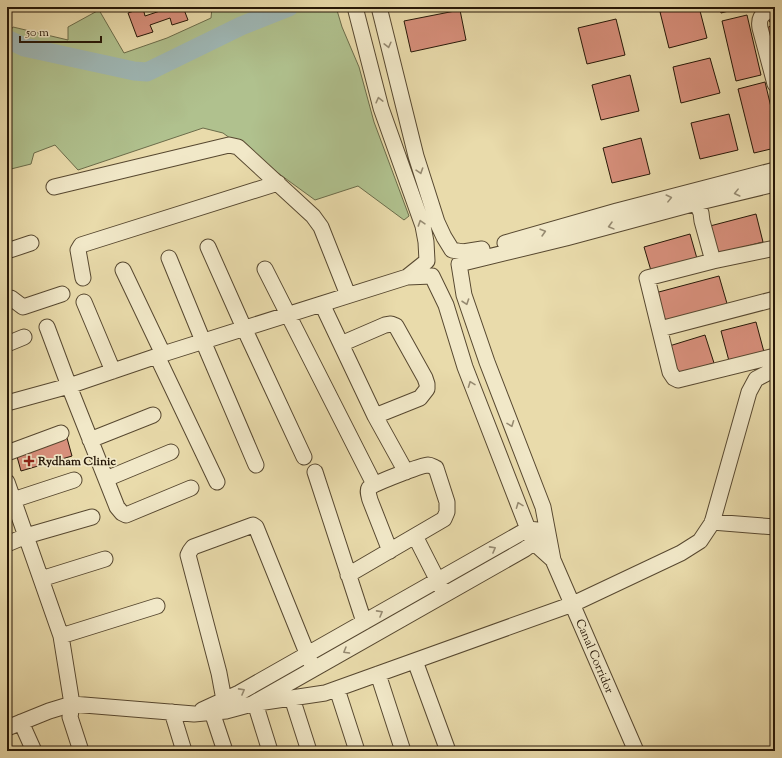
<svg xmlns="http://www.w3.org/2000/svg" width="782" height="758" viewBox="0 0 782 758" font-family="'Sorts Mill Goudy',serif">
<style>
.green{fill:#b0c18e;stroke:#6b6c4a}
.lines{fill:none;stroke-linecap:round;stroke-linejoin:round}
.river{stroke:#9fb8b6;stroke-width:19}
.building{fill:#d78f7b;stroke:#261707}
.minor-casing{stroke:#574830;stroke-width:17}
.minor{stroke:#f1e8c8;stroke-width:15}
.oneway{stroke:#968a71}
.poi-dot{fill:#8f2418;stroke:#f1e8c8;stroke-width:1.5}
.labels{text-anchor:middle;stroke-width:3.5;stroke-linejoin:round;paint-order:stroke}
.poi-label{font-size:12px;font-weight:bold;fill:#261707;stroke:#f1e8c8;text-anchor:start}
.street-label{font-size:12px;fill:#261707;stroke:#f1e8c8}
</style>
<rect width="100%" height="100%" fill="#e9dbab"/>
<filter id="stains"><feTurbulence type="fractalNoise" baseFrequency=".005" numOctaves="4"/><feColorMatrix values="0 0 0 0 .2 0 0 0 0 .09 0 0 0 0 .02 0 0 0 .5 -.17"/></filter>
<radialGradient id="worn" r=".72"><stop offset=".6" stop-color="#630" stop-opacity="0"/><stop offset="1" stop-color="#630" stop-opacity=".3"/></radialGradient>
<!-- green -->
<path class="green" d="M212,7H336L342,27L359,67L374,122L409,216L404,220L358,186L315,200L223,133L203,128L78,170L55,145L34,153L31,164L7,170V35L13,27L68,40V27L99,10L124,53L167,38L211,18Z"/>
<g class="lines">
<!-- river -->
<path class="river" d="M7,39L24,47L134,71L147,72L241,26L289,7"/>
</g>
<!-- building -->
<path class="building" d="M165,7H183L188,20L172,25L170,18L150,25L153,32L137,37L128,13L143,8L145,16L166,9Z
M681,7H699L707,38L669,48L660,12Z
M720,7H744L721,13Z
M460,10L466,40L411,52L404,21Z
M775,10V54L766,40L764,30L772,25L766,16Z
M747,15L761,75L736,81L722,21Z
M616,19L625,55L587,64L578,28Z
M710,58L720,93L681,103L673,67Z
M630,75L639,111L601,120L592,85Z
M765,82L775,124V148L754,153L738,89Z
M729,114L738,150L700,159L691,123Z
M641,138L650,174L612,183L603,148Z
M756,214L763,242L717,254L710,226Z
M690,234L698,262L652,274L644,247Z
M719,276L728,307L663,325L655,293Z
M756,322L764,352L729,361L721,331Z
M705,335L714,363L675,375L666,347Z
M67,438L72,456L21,471L16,453Z"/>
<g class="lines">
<!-- minor casing -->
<g class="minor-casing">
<path id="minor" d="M355,7L381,108L423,226L426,242L427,261L407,277
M379,7L416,156L437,222L444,237L452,250L463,252L482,249
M772,7C763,15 758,16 760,28L775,84
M54,187L229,145L238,147L313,216L321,227L348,295
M693,195L701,213L702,221L713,261
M505,243L617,211L775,170
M208,247L244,328L304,457
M775,248L713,261L647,278L670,372L674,378L678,380L775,356
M7,251L31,243
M169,258L203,341L256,465
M265,269L374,484
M123,270L163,354
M83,278L78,250L81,245L278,183
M7,298H11L23,307L62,294
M84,302L113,371
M322,304L375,416L406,472
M47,327L69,386L117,507L122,513L126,515L191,488
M660,329L775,299
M7,344L24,337
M341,344L385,325L391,324L396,326L425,378L427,384V389L420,398L375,416
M157,356L217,482
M7,403L69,386L163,354L407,277L432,276L446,305L465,367L533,542L553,560
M90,440L153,415
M7,453L61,433
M315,472L364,622
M106,479L171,452
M7,482L61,636L72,704L70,717L81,751
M13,500L74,480
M712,522L775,527
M415,536L442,589
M7,544L26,536L92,517
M348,575L444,519L447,512V502L436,468C433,467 431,465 428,465C422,465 372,484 369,488C367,491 369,496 370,500L390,551
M41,579L105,559
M61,636L157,606
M415,661L448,751
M378,674L403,751
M337,689L357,751
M292,698L309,751
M224,700L219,673L188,555L190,551L193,547L253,525L256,527L311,663
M255,703L270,751
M252,704L325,693L573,604L681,553L700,541L712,523L749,392L756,379L775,369
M202,710L239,693L528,529L537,530
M172,712L184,751
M212,712L225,751
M21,722L34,751
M7,728L49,711L72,704L194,714L226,711L252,704L525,549L541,537
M636,751L553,560L543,507L487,362L464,295L459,264L566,238L696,203L775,184"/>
</g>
<!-- minor -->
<use href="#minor" class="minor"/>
</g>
<!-- one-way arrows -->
<defs><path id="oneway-chevron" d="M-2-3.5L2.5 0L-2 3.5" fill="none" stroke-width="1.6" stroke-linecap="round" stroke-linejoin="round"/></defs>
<g class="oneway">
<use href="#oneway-chevron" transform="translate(388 45) rotate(76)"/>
<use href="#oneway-chevron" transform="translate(379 100) rotate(-104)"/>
<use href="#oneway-chevron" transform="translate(420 171) rotate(72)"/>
<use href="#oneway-chevron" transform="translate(737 193) rotate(166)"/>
<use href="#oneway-chevron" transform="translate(669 198) rotate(-14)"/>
<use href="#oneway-chevron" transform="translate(421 223) rotate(-108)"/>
<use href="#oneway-chevron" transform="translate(611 226) rotate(165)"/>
<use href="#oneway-chevron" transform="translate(543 232) rotate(-16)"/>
<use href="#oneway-chevron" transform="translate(466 302) rotate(71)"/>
<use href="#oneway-chevron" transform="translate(471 384) rotate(-111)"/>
<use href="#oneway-chevron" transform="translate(511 424) rotate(69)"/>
<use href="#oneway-chevron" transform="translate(519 505) rotate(-111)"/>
<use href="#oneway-chevron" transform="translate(493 549) rotate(-29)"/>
<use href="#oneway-chevron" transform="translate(380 613) rotate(-29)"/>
<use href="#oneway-chevron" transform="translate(346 651) rotate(150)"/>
<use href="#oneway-chevron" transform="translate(242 691) rotate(-29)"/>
</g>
<!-- markers -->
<path class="poi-dot" d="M27 455h4v4h4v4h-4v4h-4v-4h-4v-4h4z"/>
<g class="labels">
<!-- poi labels -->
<g class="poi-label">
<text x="38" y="465">Rydham Clinic</text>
</g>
<!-- street labels -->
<g class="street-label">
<text transform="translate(595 656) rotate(67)" y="4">Canal Corridor</text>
</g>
</g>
<!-- margin -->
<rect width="782" height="758" fill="none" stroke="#e9dbab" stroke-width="24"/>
<rect x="8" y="8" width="766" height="742" fill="none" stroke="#261707" stroke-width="2"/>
<rect x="12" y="12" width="758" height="734" fill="none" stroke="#261707"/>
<!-- scale -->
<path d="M20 36v6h81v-6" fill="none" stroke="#261707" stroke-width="2"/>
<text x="26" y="36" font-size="12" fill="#261707" stroke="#f1e8c8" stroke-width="3" paint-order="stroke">50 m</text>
<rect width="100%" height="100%" filter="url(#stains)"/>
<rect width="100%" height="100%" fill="url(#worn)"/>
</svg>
